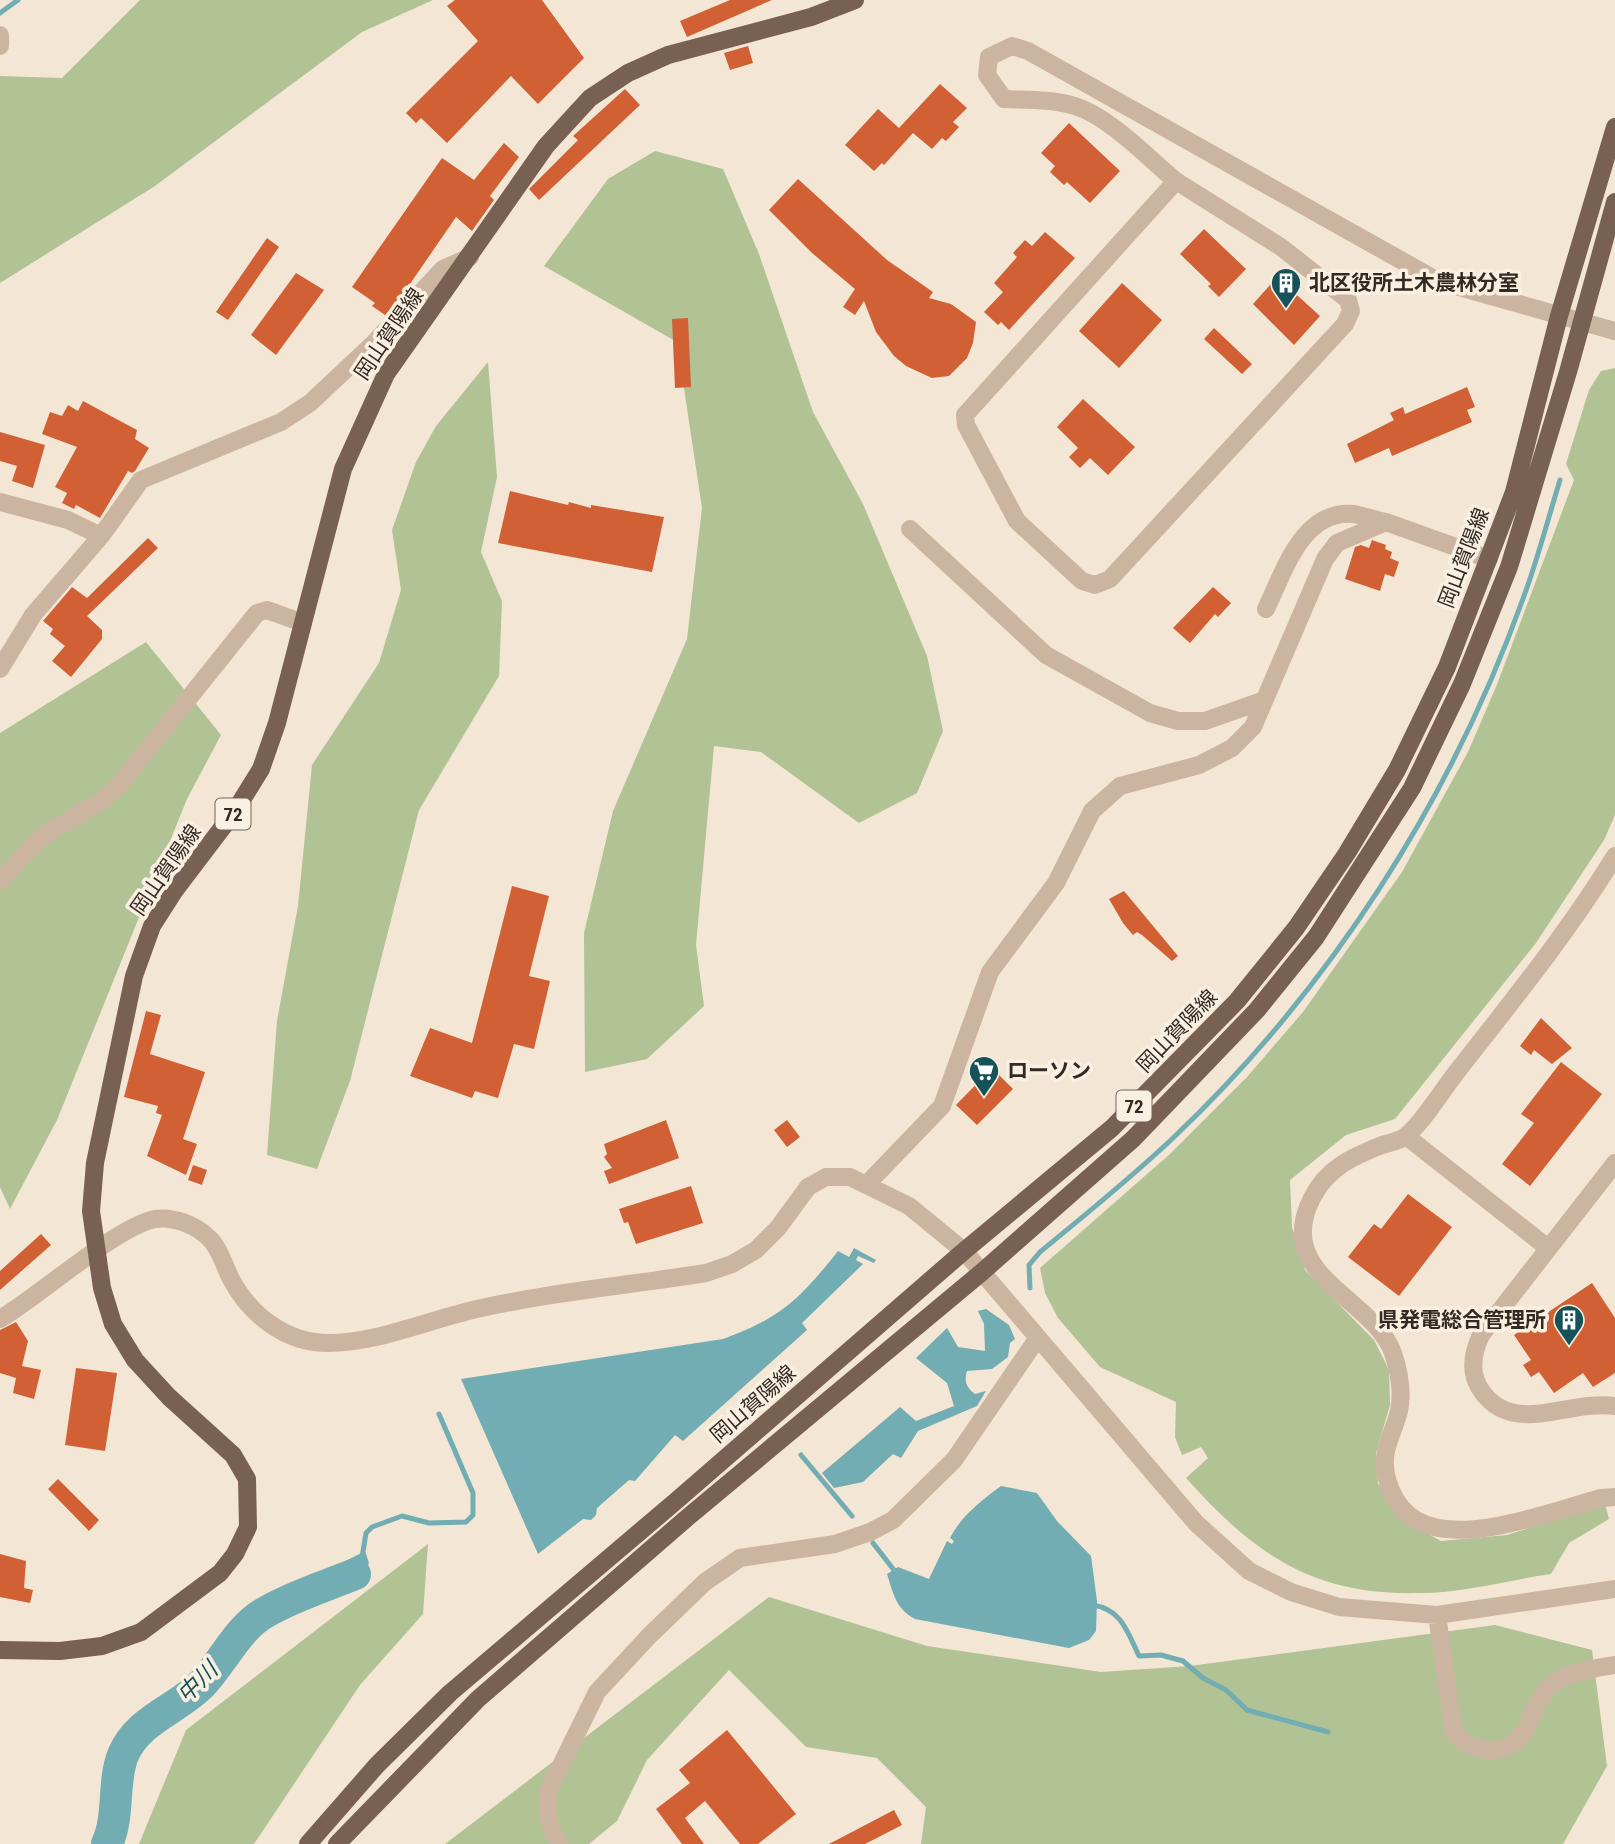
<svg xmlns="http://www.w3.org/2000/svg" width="1615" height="1844" viewBox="0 0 1615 1844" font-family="'Roboto Condensed','Noto Sans JP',sans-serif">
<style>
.green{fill:#b1c294}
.water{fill:#71adb2}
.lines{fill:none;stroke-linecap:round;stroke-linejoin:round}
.stream{stroke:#71adb2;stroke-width:5}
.river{stroke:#71adb2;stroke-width:32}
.building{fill:#d16034}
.minor{stroke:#cbb5a0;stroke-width:18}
.major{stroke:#786153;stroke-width:18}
.labels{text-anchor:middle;stroke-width:7;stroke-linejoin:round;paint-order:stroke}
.shield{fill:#faf0e1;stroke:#6f655d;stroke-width:2}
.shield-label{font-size:19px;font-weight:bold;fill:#342a24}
.poi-label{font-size:21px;font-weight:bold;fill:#342a24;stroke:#faf0e1;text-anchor:start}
.street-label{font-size:21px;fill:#342a24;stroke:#faf0e1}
.water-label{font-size:23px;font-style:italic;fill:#165259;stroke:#faf0e1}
</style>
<rect width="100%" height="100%" fill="#f3e6d4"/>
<!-- green -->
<path class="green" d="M140,0H433L362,32L155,186L0,283V76L62,78Z
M655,151L723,169L759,254L813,412L863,504L927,656L943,731L917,793L859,823L761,752L714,746L696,945L704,1006L647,1059L585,1072L584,933L613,811L687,639L702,508L677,342L544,266L608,179Z
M488,362L497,477L481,552L502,601L499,676L419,810L350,1081L317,1169L267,1155L277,1021L298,906L312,765L379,663L401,590L392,530L416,462L436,426Z
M1615,368V815L1604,840L1536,943L1395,1119L1346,1135L1290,1180L1292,1227L1305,1270L1374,1340L1389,1370L1390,1405L1376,1453L1378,1483L1401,1519L1441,1541L1507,1535L1605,1504L1609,1519L1569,1543L1551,1574C1509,1580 1463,1593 1420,1593C1313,1596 1254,1554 1186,1478L1208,1458L1201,1447L1182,1455L1175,1437L1176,1402L1100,1367L1058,1318L1045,1293L1040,1268L1170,1154L1247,1077L1303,1012L1402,872L1468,752L1496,687L1574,480L1566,464L1589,390L1601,371Z
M146,642L221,735L187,799L57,1120L10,1209L0,1187V733Z
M428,1544L423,1614L360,1685L254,1844H139L186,1730Z
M769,1597L927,1646L1101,1672L1190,1666L1495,1625L1592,1650L1607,1766L1563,1844H921L926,1807L877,1758L806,1747L729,1670L647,1760L617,1821L589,1844H445Z"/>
<!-- water -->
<path class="water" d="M854,1248L876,1260L874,1263L858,1256L856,1260L863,1264L802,1323L807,1330L683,1441L675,1435L635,1481L629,1480L597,1508L596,1515L591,1520L583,1519L538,1554L461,1379L723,1339C781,1318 800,1299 838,1251L849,1257Z
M986,1309L1009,1325L1015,1339L1010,1343L1008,1357L992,1369L967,1371C964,1381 966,1387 975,1394L986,1391L977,1406L918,1431L901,1458L893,1454L863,1482L834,1488L822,1473L900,1407L916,1421L954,1406L947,1383L916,1358L947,1328L958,1347L985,1351L984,1324L978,1311Z
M1001,1486L1037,1493L1057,1521L1091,1556L1097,1601L1096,1631L1089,1640L1069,1648L915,1619C896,1609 893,1593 887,1574L898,1567L929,1579L947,1541L952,1544L954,1541L950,1538C962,1515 981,1501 1001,1486Z
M365,1551L369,1563L355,1588L344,1562Z"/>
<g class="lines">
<!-- stream -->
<path class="stream" d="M0,13L18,0
M1030,1288L1029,1265L1040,1252C1085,1215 1131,1178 1173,1138C1330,989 1451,800 1524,596C1538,558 1548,519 1560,480
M801,1455L852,1516
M873,1543L897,1574
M362,1558L366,1533L372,1527L402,1516L429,1523L466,1522L473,1515V1493L439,1414
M1093,1605C1122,1610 1127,1631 1139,1656L1161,1655L1183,1661L1203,1678L1226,1690L1247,1710L1328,1732"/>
<!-- river -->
<path class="river" d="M107,1844C120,1816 112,1783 123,1755C138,1719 177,1710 202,1684C224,1661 237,1628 266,1612C293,1596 326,1586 355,1574"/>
</g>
<!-- building -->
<path class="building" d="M455,0H542L584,58L538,104L511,76L447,143L421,118L416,123L406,113L478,41L447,6Z
M730,0H772L687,37L680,21Z
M748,46L753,63L730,70L724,53Z
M940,84L967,108L953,122L959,127L946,141L942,138L932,149L913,133L884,165L882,163L874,171L845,145L878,109L899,128Z
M625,89L640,105L539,200L529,189L578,140L573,136Z
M1069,123L1120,171L1090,203L1067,182L1064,185L1050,172L1055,166L1041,153Z
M504,143L519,157L490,196L494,200L474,228L472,231L456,217L399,300L385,315L372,306L375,303L352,287L442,158L474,180Z
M798,179L887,260L933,292L929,298L951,304L976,322L973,343L967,358L949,376L932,378L906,366L894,356L876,332L864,301L855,315L843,307L855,289L812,253L769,210Z
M1204,229L1246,269L1219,297L1208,286L1211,284L1180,254Z
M1045,232L1075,258L1009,330L1001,322L998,325L984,312L1003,292L994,283L1017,257L1013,253L1025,240L1032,246Z
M267,238L279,247L228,320L216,312Z
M296,273L324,290L276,355L251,335Z
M1277,277L1320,316L1294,345L1253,304Z
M1122,283L1162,320L1119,368L1079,331Z
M688,318L691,387L675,388L672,319Z
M1214,328L1252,364L1242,374L1204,339Z
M1467,387L1475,407L1467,410L1472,422L1392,456L1389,448L1355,463L1347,444L1394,420L1390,413L1403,407L1405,414Z
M1083,399L1135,447L1108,475L1090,458L1080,468L1069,457L1078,448L1057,427Z
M83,401L137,430L135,439L149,448L135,471L132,473L128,471L100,518L76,505L74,509L62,503L67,493L55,487L77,447L42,434L50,412L62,416L68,405L78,411Z
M0,432L45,445L33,488L12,481L17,466L0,461Z
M510,491L568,505L569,502L591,508V505L664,517L652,572L498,543Z
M148,538L158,548L87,616L102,630V639L71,677L52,661L65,646L50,634L53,629L43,621L72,587L87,598Z
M1372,540L1386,545L1385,549L1392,552L1390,558L1399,562L1394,577L1385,574L1380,591L1345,579L1355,547L1361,545L1369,548Z
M1213,587L1231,603L1218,617L1215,614L1190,643L1173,628Z
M512,886L549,896L529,976L550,981L534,1049L514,1044L498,1098L475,1091L472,1098L410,1076L430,1028L472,1043Z
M1124,891L1178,956L1172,961L1142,935L1137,932L1133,935L1123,923L1109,899Z
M146,1011L161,1015L150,1054L205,1072L183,1139L197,1144L186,1175L147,1156L162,1115L156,1113L158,1106L124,1097Z
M1541,1018L1572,1048L1552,1064L1534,1050L1531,1055L1520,1046Z
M1561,1062L1602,1094L1530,1186L1502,1164L1534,1123L1521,1114Z
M992,1068L1013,1089L977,1125L956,1105Z
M666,1120L679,1158L609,1184L604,1171L612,1168L604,1157L607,1154L604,1144Z
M787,1120L800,1137L787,1147L774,1130Z
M193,1165L207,1170L202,1185L188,1180Z
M691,1186L703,1223L636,1244L628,1222L624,1223L619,1209Z
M1408,1194L1452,1227L1399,1296L1348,1257L1374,1224L1381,1229Z
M41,1234L51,1245L0,1290V1271Z
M1592,1283L1615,1318V1373L1593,1387L1583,1373L1554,1393L1539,1372L1531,1377L1523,1365L1531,1360L1514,1335Z
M16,1322L28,1341L22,1366L41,1370L34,1399L13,1393L16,1378L0,1373V1330Z
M76,1368L117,1373L105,1451L65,1445Z
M58,1479L99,1520L89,1531L48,1489Z
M0,1554L26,1561L24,1588L33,1590L30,1603L0,1597Z
M727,1730L796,1814L758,1844H740L705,1801L685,1818L704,1844H682L656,1809L690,1783L679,1770Z
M894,1810L902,1825L865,1844H829Z"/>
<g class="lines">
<!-- minor -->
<path class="minor" d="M0,35V46
M1176,181L1281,247L1348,300L1351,311L1345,324L1110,579L1095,585L1082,581L1017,521L966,425L965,415Z
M1176,181C1148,158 1110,117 1075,106C1052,99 1027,100 1004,99L987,75L989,57L1012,46L1028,51L1438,281L1615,331
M0,502L68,520L101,536
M910,529L1046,655L1150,713L1178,721H1205L1262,701
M1266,609C1284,572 1302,509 1354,514C1365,516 1376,520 1386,522
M0,669L33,615L101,536L141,480L281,422L310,403L374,343L443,269L470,257
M1615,856C1569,931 1513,1000 1459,1069C1445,1086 1422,1124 1406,1136C1400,1141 1389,1143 1382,1145C1352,1157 1327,1168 1312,1198C1272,1276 1373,1297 1393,1353C1399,1371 1403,1392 1399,1411C1396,1424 1389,1437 1386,1451C1381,1476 1394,1507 1416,1520C1463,1547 1552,1511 1601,1498L1615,1497
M0,881L41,837L101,801L120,784L257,613L267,610L303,623
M1406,1136L1548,1248
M1615,1163L1481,1335C1473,1352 1469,1370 1479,1387C1510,1439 1568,1399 1615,1406
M868,1183L942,1106L990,972L1056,883L1092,811L1120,786L1199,765L1232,748L1253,727L1325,559L1337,543L1386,522L1489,559
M0,1319C39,1296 116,1227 155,1219C173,1216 196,1225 209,1238C219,1247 225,1267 231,1279C250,1315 286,1343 328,1343C377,1343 428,1320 477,1309C552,1292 630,1285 706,1273L732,1264L756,1250L778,1228L808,1187L826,1177H850L909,1206L964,1251L1196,1523L1249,1571L1291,1592L1339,1607L1437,1615L1615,1589
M1437,1615L1454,1733C1474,1754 1509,1759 1526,1728C1535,1711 1539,1692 1558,1680C1574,1671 1597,1668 1615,1665
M559,1844L548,1819V1792L597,1692L649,1636L705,1582L740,1558L835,1544L870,1532L893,1520L954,1460L1037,1339"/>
<!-- major -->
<path class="major" d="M0,1650L60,1651L102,1646L141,1632L220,1573L235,1554L248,1527L247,1479L233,1455L169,1397L135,1360L113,1324L102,1288L91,1211L95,1163L134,976L152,926L175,890L235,811L261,769L277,723L343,469L386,374L546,146L590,98L628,73L668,55L811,17L855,0
M308,1844L377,1765L450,1693L676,1501L964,1251L1112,1128L1237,1001L1296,928L1347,853L1397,770L1447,667L1514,492L1559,316L1615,127
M337,1844L478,1699L688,1517L982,1272L1133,1139L1257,1010L1316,937L1412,788L1462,684L1509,567L1568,372L1615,202"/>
</g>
<!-- icons -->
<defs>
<g id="building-pin" transform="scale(1.575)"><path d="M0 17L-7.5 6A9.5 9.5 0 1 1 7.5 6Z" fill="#165259" stroke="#faf0e1"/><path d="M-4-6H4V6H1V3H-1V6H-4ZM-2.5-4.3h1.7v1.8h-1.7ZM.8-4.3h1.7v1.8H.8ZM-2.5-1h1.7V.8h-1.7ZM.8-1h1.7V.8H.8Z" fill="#fff"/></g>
<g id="supermarket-pin" transform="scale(1.575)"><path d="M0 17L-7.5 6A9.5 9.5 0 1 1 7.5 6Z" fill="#165259" stroke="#faf0e1"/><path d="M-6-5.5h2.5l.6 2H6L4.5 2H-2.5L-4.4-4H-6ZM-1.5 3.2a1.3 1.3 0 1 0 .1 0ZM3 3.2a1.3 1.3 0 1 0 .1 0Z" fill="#fff"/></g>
</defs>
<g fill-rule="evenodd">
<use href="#building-pin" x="1286" y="283"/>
<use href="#supermarket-pin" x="984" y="1071"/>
<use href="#building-pin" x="1569" y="1320"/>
</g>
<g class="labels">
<!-- shield labels -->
<g class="shield">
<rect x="215.5" y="798.5" width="35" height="31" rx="5"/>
<rect x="1116.5" y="1090.5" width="35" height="31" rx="5"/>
</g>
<g class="shield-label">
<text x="233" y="821">72</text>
<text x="1134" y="1113">72</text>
</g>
<!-- poi labels -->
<g class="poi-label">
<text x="1309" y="290">北区役所土木農林分室</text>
<text x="1007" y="1078">ローソン</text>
<text x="1546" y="1327" text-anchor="end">県発電総合管理所</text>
</g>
<!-- street labels -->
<g class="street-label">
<text transform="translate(389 334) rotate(-56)" y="7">岡山賀陽線</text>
<text transform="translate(1464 558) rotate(-69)" y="7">岡山賀陽線</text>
<text transform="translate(166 870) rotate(-55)" y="7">岡山賀陽線</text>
<text transform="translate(1177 1031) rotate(-46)" y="7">岡山賀陽線</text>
<text transform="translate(753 1404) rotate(-41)" y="7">岡山賀陽線</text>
</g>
<!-- water labels -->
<g class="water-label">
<text transform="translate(197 1682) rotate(-45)" y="8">中川</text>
</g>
</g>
</svg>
